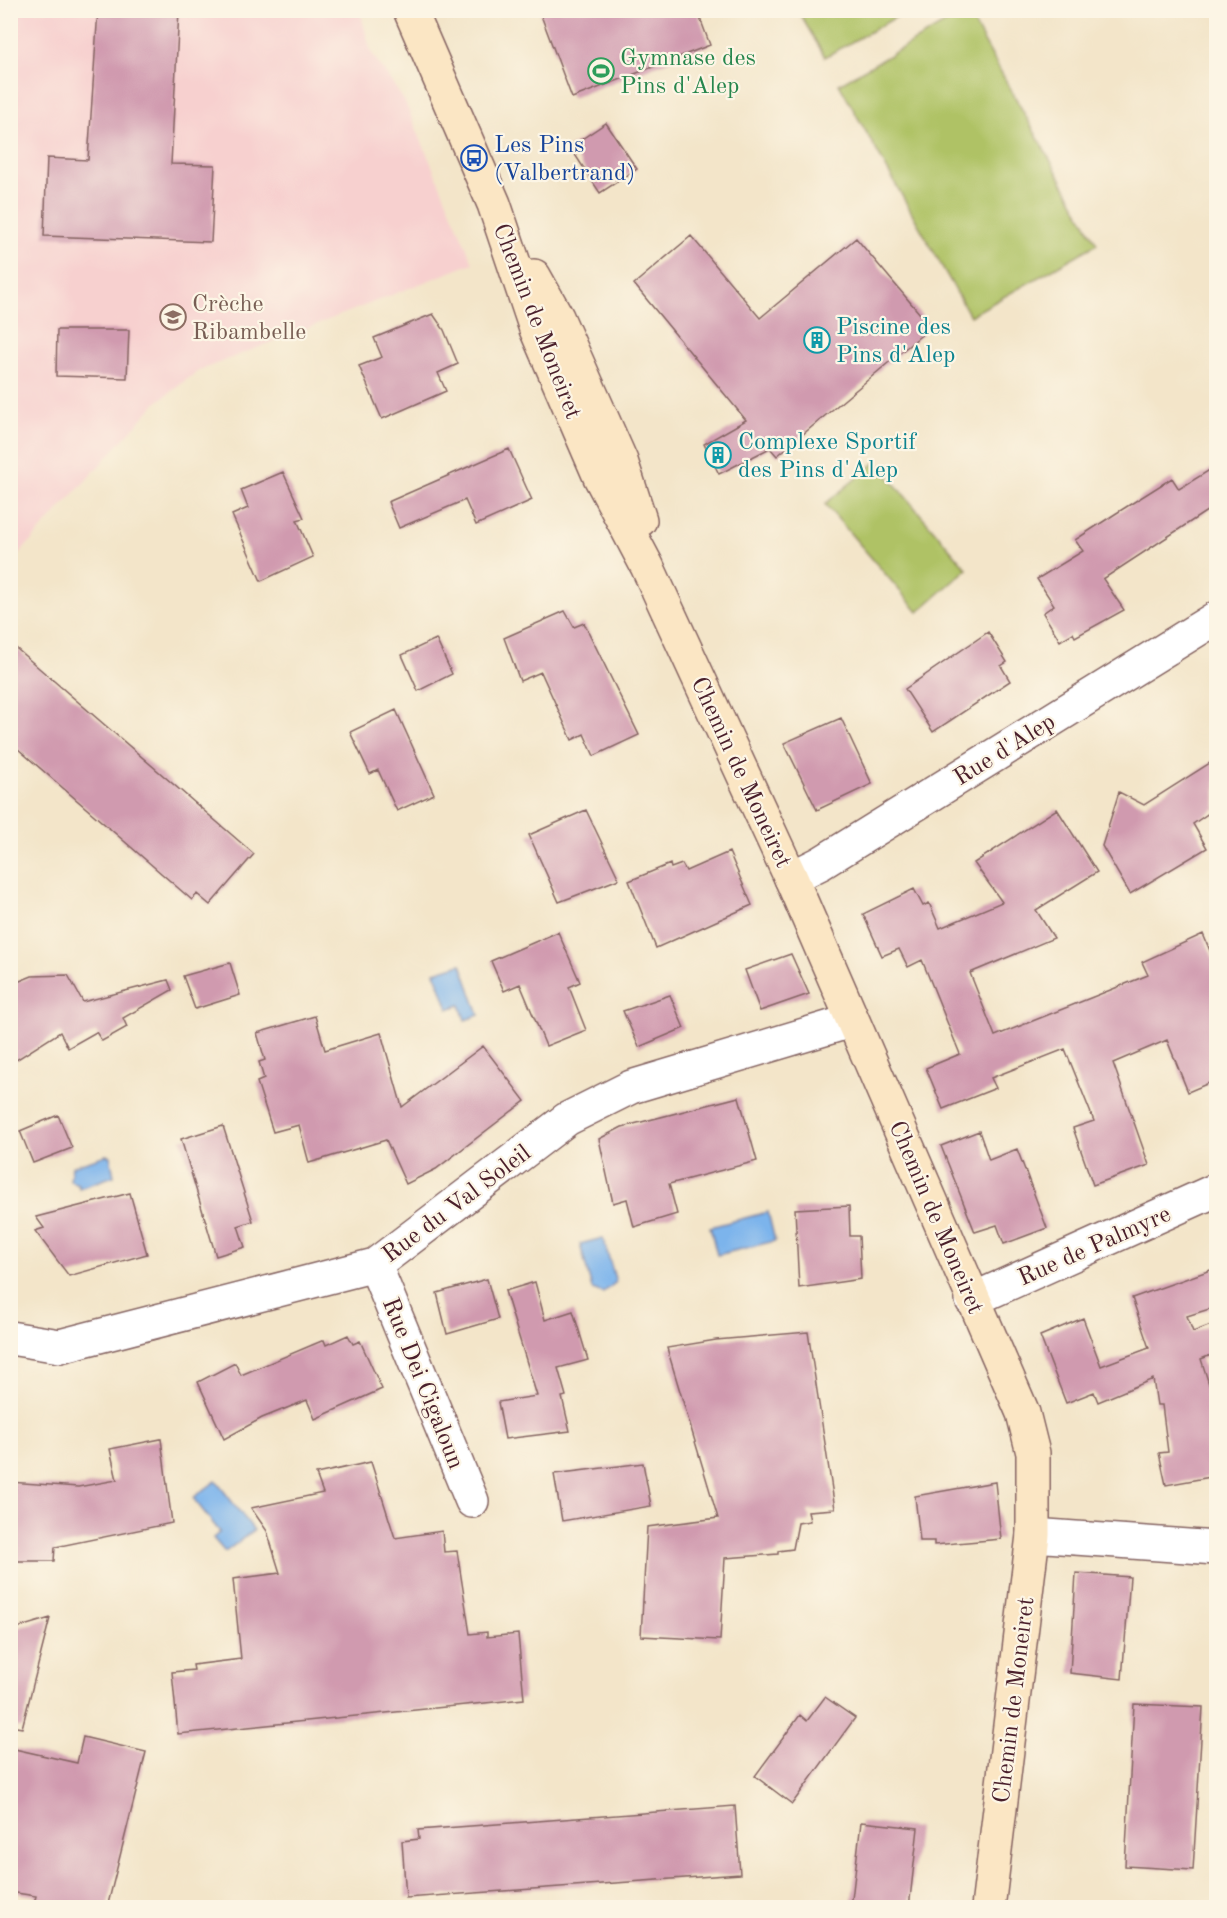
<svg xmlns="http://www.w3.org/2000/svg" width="1227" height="1918" viewBox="0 0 1227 1918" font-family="'Old Standard TT',serif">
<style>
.built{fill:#f7d0cf}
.green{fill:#afc265;stroke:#7c7048;stroke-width:1.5}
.water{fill:#7cb4ec;stroke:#636a8c;stroke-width:1.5}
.building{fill:#d09aaf}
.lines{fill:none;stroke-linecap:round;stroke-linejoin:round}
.minor-casing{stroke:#856462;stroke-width:36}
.secondary-casing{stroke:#856462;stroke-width:36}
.minor{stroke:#fff;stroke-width:33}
.secondary{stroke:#fbe6c4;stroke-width:33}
.labels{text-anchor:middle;stroke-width:4.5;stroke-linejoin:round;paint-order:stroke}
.leisure-label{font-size:24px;fill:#27864d;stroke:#fcf5e5;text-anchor:start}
.transit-label{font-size:24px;fill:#164399;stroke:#fcf5e5;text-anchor:start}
.education-label{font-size:24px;fill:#785e54;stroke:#fcf5e5;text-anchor:start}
.street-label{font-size:24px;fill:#4a1f2b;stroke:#fcf5e5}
.culture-label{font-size:24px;fill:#0d838f;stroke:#fcf5e5;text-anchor:start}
</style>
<rect width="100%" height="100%" fill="#fcf5e5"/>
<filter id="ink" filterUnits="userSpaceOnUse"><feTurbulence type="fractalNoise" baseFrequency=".0167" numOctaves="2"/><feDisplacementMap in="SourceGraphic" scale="12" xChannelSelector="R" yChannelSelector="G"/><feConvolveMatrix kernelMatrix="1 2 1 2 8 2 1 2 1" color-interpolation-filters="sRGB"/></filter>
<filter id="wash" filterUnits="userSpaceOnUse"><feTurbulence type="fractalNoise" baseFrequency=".008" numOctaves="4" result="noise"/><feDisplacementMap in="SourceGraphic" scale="24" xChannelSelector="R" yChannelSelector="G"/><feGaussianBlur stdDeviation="1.35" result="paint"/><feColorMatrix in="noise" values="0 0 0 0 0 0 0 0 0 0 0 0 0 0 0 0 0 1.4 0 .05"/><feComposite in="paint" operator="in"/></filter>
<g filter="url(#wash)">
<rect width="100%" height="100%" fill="#f3e5c9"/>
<!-- built -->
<path class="built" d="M11,11H360L371,52L405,102L473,263L198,371L156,403L11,563Z"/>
<!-- green -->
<path class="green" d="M798,11H907L825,57Z
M967,11L1097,244L970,316L839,84Z
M876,462L967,569L918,612L825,504Z"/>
<!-- water -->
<path class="water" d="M461,964L479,1015L465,1020L460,1005L448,1009L435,972Z
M106,1155L110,1156L114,1176L79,1188L78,1184L70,1181L72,1166Z
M768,1212L775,1241L717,1255L710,1227Z
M603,1238L616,1282L603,1293L592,1289L580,1244Z
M216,1481L254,1530L225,1552L213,1538L220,1532L193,1498Z"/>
<g id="blocks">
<!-- building -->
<path class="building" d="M98,10H179L171,164L215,165L211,242L44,236L47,158L88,160Z
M539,10H697L710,45L572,98Z
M606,123L637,169L600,193L570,147Z
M691,236L760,318L856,238L931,327L777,456L770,448L719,474L704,444L746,420L634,284Z
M433,314L444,330L458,364L438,373L446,391L382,419L359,366L382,357L374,338Z
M57,330H129L127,378L56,376Z
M509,449L532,500L476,525L465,500L399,528L388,502Z
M1216,466V505L1103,579L1124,610L1075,637L1073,633L1060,641L1043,613L1054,605L1037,579L1083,551L1075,540L1115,514L1172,478L1179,489Z
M283,472L304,518L297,520L313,557L261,581L232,515L248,508L241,490Z
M565,611L574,627L584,623L639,735L594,756L584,734L572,740L541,672L520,681L504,638Z
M988,632L1007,662L1001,666L1010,681L933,732L905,689Z
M436,639L452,674L418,691L402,655Z
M10,643L254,854L210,905L197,894L192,900L10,742Z
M396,710L434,794L397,811L378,770L370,774L350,732Z
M841,718L872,784L817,810L784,743Z
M1216,759V808L1193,824L1207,848L1130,894L1102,846L1119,792L1144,805Z
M1057,809L1097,872L1036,910L1054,938L970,973L995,1036L1148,975L1142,962L1203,934L1216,965V1080L1188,1092L1167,1040L1113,1063L1149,1165L1093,1185L1073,1128L1094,1121L1065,1049L991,1078L996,1088L943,1109L926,1068L960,1054L922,960L908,967L899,949L882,956L863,914L914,889L923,906L929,903L940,928L1002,902L974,863Z
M586,810L619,879L559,902L529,835Z
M729,852L752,905L656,948L629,881L670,864L671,868L682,864L686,871Z
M558,932L580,982L569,987L586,1030L546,1046L520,984L504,991L491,961Z
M791,954L809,994L760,1011L745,970Z
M230,963L240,995L195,1009L183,976Z
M68,975L83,1002L168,980L172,990L123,1018L127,1027L102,1041L96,1032L68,1048L60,1032L10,1064V985L32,976Z
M670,995L684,1028L639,1047L623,1011Z
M315,1016L325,1050L381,1033L402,1107L483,1046L525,1101L436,1169L406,1184L386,1140L309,1163L299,1125L273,1132L257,1082L264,1079L259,1062L265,1060L257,1033Z
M739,1097L757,1161L669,1184L677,1214L634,1227L627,1199L613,1203L599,1139L622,1127Z
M58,1115L72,1148L33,1163L20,1131Z
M223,1126L253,1221L238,1226L245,1247L216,1256L181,1139Z
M979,1131L989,1160L1017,1149L1047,1228L1004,1244L997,1225L975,1232L941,1146Z
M130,1193L147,1254L69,1276L35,1231L44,1228L36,1217Z
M849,1206L850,1236H859L861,1279L799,1288L795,1209Z
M1216,1268V1307L1187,1316L1193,1332L1216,1323V1353L1201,1359L1216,1406V1476L1166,1485L1159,1453L1168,1452L1162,1405H1157L1153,1379L1098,1402L1094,1392L1066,1403L1040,1336L1083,1318L1101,1366L1149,1348L1132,1298Z
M487,1279L498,1319L447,1334L437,1293Z
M535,1282L545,1320L573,1311L588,1360L558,1368L566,1396L562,1397L570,1431L505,1439L498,1402L537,1396L505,1291Z
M808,1332L835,1509L808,1511L810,1521L798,1523L793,1549L778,1551V1554L725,1558L720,1640L641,1636L647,1527L718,1518L667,1348L716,1340Z
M348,1335L353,1344L360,1341L382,1389L315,1419L307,1400L262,1418L224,1439L198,1382L235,1363L241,1375L324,1340L326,1345Z
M161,1439L172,1523L55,1547L54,1561H10V1482L78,1487L117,1480L110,1449Z
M371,1462L395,1538L442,1531L444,1552L457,1551L470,1634L487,1632V1637L518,1634L524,1699L178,1734L172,1672L194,1670L193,1665L241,1659L233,1579L280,1573L267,1531L251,1508L323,1493L316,1474Z
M643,1463L651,1506L562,1521L554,1474Z
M995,1482L1001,1539L934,1545V1541H920L915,1496Z
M1076,1573L1130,1577L1122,1679L1070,1673Z
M50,1618L22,1728L10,1726V1630Z
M825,1697L855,1718L792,1804L755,1776L800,1715L807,1721Z
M1134,1704L1203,1707L1193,1870L1125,1866Z
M83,1737L146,1752L107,1908H33L36,1896L10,1892V1748L77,1763Z
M735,1806L740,1874L406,1898L402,1841L419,1839L418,1830Z
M861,1822L918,1828L909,1908H851Z"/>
</g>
</g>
<g filter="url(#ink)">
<use href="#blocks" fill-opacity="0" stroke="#856462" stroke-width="1.5"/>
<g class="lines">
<!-- minor casing -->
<g class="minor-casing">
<path id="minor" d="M791,878L821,863L1216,618
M375,1265L472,1501
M972,1300L1216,1190
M10,1338L60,1346L375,1265L567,1119L631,1087L851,1021
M1033,1535L1216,1548"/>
</g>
<!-- secondary casing -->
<g class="secondary-casing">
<path id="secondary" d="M410,10L494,204L536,329L600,477L647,566L791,878L1023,1413L1033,1453V1535L988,1908
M534,276L557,317L621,461L640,520"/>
</g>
<!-- minor -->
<use href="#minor" class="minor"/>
<!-- secondary -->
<use href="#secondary" class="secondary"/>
</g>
</g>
<!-- icons -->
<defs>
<g id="stadium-ring" transform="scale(1.35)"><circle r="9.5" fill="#fcf5e5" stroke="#2e9e5b" stroke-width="1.5"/><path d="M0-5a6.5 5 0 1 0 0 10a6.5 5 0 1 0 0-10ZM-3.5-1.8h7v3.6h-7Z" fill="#2e9e5b"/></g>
<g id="bus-ring" transform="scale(1.35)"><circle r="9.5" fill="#fcf5e5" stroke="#1a4fb4" stroke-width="1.5"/><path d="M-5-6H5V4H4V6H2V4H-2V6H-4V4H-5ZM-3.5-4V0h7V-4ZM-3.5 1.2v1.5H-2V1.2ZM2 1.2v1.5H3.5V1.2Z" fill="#1a4fb4"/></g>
<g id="school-ring" transform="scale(1.35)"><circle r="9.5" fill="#fcf5e5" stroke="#8d6e63" stroke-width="1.5"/><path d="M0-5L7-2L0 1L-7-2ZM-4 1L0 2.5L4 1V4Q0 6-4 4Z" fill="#8d6e63"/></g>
<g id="building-ring" transform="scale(1.35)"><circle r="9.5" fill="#fcf5e5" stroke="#0f9aa8" stroke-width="1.5"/><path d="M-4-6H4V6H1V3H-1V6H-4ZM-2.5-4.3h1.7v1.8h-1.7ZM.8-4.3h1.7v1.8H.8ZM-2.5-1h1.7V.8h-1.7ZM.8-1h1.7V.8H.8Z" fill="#0f9aa8"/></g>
</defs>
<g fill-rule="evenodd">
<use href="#stadium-ring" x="601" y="71"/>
<use href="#bus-ring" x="474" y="158"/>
<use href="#school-ring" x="173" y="317"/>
<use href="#building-ring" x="817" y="340"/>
<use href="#building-ring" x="718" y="455"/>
</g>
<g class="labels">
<!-- leisure labels -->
<g class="leisure-label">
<text x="620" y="65">Gymnase des<tspan x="620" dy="28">Pins d'Alep</tspan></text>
</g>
<!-- transit labels -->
<g class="transit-label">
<text x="494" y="152">Les Pins<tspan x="494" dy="28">(Valbertrand)</tspan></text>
</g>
<!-- education labels -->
<g class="education-label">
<text x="192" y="311">Crèche<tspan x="192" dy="28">Ribambelle</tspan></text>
</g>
<!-- street labels -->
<g class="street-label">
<text transform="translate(538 321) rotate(69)" y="8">Chemin de Moneiret</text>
<text transform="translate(1004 749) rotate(-32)" y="8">Rue d'Alep</text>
<text transform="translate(742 772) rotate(65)" y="8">Chemin de Moneiret</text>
<text transform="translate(456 1203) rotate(-37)" y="8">Rue du Val Soleil</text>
<text transform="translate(937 1217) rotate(67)" y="8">Chemin de Moneiret</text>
<text transform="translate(1094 1245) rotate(-24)" y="8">Rue de Palmyre</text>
<text transform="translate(424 1383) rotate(68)" y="8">Rue Dei Cigaloun</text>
<text transform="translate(1013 1700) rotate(-83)" y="8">Chemin de Moneiret</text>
</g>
<!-- culture labels -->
<g class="culture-label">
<text x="836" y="334">Piscine des<tspan x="836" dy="28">Pins d'Alep</tspan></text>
<text x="738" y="449">Complexe Sportif<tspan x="738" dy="28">des Pins d'Alep</tspan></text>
</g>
</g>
<!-- margin -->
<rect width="1227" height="1918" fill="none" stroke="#fcf5e5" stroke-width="36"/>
</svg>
